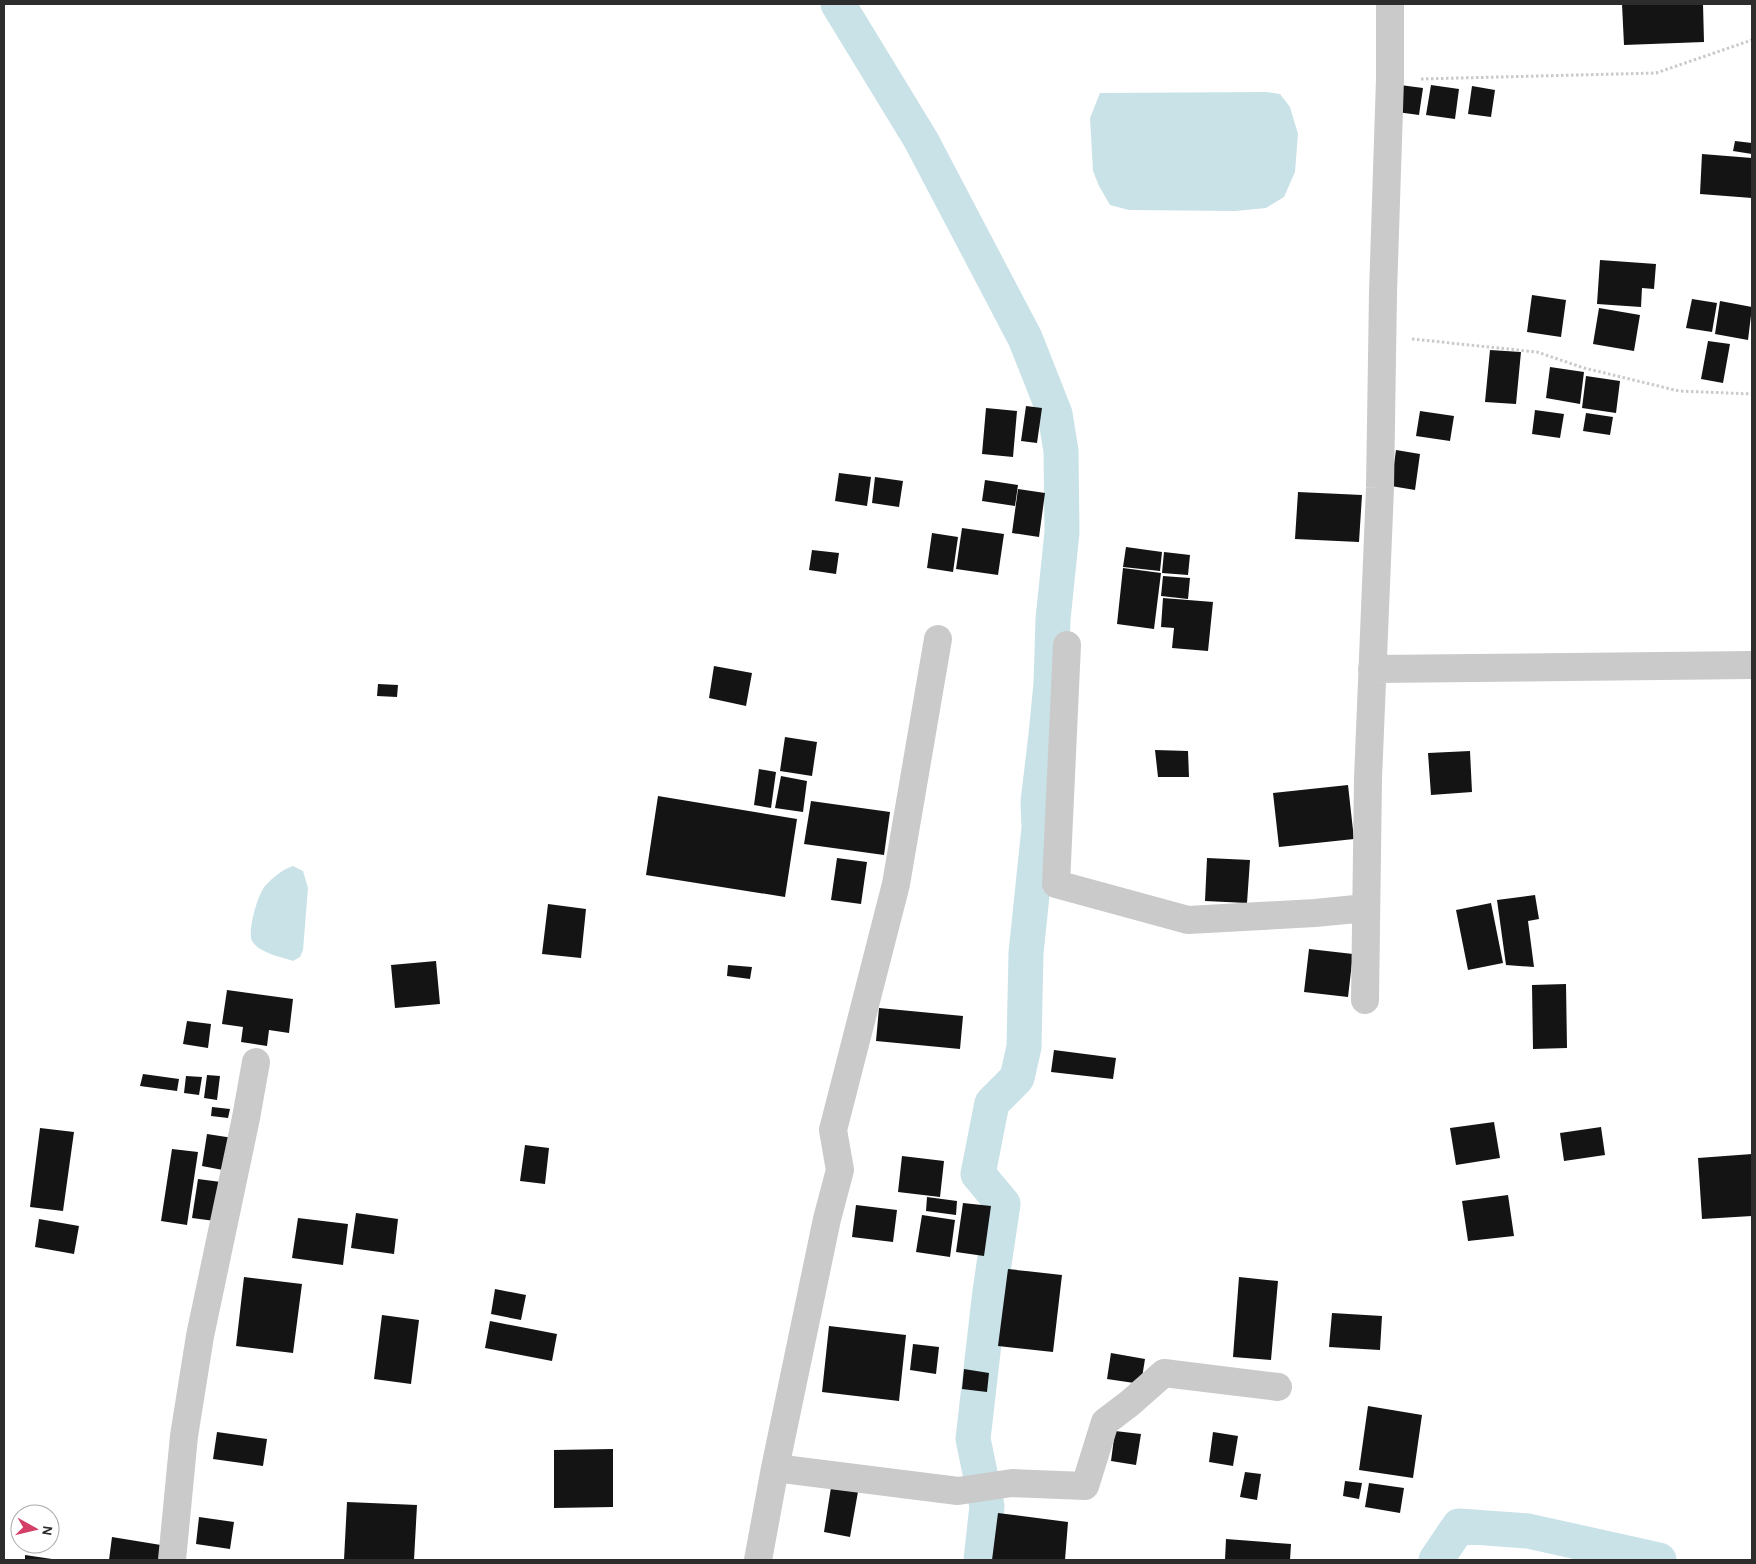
<svg xmlns="http://www.w3.org/2000/svg" width="1756" height="1564" viewBox="0 0 1756 1564" font-family="'Alegreya Sans',sans-serif">
<style>
.water{fill:#c9e2e7}
.lines{fill:none;stroke-linecap:round;stroke-linejoin:round}
.canal{stroke:#c9e2e7;stroke-width:35}
.building{fill:#141414}
.path{stroke:#cacaca;stroke-width:3;stroke-dasharray:2.5 2.5;stroke-linecap:butt}
.minor{stroke:#cacaca;stroke-width:28}
</style>
<rect width="100%" height="100%" fill="#fff"/>
<!-- water -->
<path class="water" d="M1266,92L1280,94L1290,107L1298,134L1295,172L1284,197L1266,208L1235,211L1129,210L1110,205L1099,186L1093,171L1090,118L1100,93Z
M293,866L303,871L308,888L303,950L300,957L293,961C281,957 259,953 252,941C247,931 258,894 265,886C272,878 283,869 293,866Z"/>
<g class="lines">
<!-- canal -->
<path class="canal" d="M838,4L921,140L1025,338L1055,414L1061,451L1062,532L1053,619L1051,684L1046,735L1038,802L1039,828L1026,953L1024,1047L1017,1078L992,1103L978,1174L1003,1204L990,1291L973,1439L987,1506L981,1560
M1436,1560L1459,1526L1528,1531L1659,1560"/>
</g>
<!-- building -->
<path class="building" d="M1622,4H1703L1704,42L1624,45Z
M1400,85L1423,88L1419,115L1397,112Z
M1431,85L1459,89L1455,119L1426,115Z
M1472,86L1495,90L1491,117L1468,114Z
M1735,141L1752,143V154L1733,151Z
M1702,154L1752,158V198L1700,194Z
M1600,260L1656,264L1654,289L1642,288L1641,307L1597,304Z
M1532,295L1566,300L1561,337L1527,332Z
M1692,299L1717,303L1712,332L1686,328Z
M1720,301L1752,307L1748,340L1715,334Z
M1599,308L1640,315L1634,351L1593,344Z
M1708,341L1730,344L1723,383L1701,379Z
M1490,350L1521,352L1516,404L1485,402Z
M1550,367L1584,372L1580,404L1546,398Z
M1586,376L1620,381L1616,413L1582,408Z
M1026,406L1042,408L1037,443L1021,441Z
M986,408L1017,411L1013,457L982,454Z
M1535,410L1564,414L1560,438L1532,434Z
M1420,411L1454,416L1450,441L1416,436Z
M1586,413L1613,417L1610,435L1583,431Z
M1396,450L1420,454L1415,490L1391,486Z
M839,473L871,477L867,506L835,501Z
M875,477L903,481L899,507L872,503Z
M985,480L1018,485L1015,506L982,501Z
M1018,489L1045,493L1039,537L1012,533Z
M1298,492L1362,495L1359,542L1295,539Z
M962,528L1004,534L998,575L956,569Z
M932,533L958,537L953,572L927,568Z
M1126,547L1162,552L1160,571L1123,567Z
M812,550L839,553L836,574L809,570Z
M1164,552L1190,555L1188,575L1162,573Z
M1123,568L1161,573L1154,629L1117,624Z
M1163,576L1190,578L1188,599L1161,596Z
M1163,598L1213,602L1208,651L1172,648L1174,628L1161,627Z
M714,666L752,673L746,706L709,698Z
M378,684L398,685L397,697L377,696Z
M785,737L817,742L812,776L780,771Z
M1155,750L1188,751L1189,777H1158Z
M1470,751L1472,792L1431,795L1428,753Z
M759,769L776,772L771,808L754,805Z
M781,776L807,781L803,812L775,808Z
M1348,785L1354,839L1279,847L1273,793Z
M658,796L797,819L785,897L646,875Z
M811,801L890,812L884,855L804,844Z
M837,858L867,862L861,904L831,900Z
M1207,858L1250,860L1247,903L1205,901Z
M1535,895L1539,919L1528,921L1534,967L1506,965L1497,900Z
M1491,903L1503,963L1468,970L1456,910Z
M548,904L586,909L581,958L542,954Z
M1309,949L1353,954L1348,997L1304,992Z
M436,961L440,1004L395,1008L391,965Z
M728,965L752,967L750,979L727,976Z
M1566,984L1567,1048L1533,1049L1532,985Z
M227,990L293,999L289,1033L269,1030L267,1046L241,1042L243,1027L222,1024Z
M879,1008L963,1016L960,1049L876,1041Z
M187,1021L211,1024L208,1048L183,1044Z
M1054,1050L1116,1058L1113,1079L1051,1072Z
M143,1074L179,1079L177,1091L140,1086Z
M207,1075L220,1076L217,1100L204,1098Z
M186,1076L202,1077L199,1095L184,1093Z
M212,1107L230,1109L228,1118L211,1116Z
M1494,1122L1500,1158L1456,1165L1450,1128Z
M1601,1127L1605,1155L1564,1161L1560,1133Z
M40,1128L74,1132L63,1211L30,1207Z
M207,1134L233,1138L228,1171L202,1166Z
M525,1145L549,1148L545,1184L520,1181Z
M172,1149L198,1152L187,1225L161,1221Z
M1752,1154V1216L1702,1219L1698,1158Z
M902,1156L944,1161L940,1197L898,1192Z
M198,1179L221,1182L215,1221L192,1218Z
M1508,1195L1514,1236L1468,1241L1462,1201Z
M927,1197L957,1201L956,1215L926,1211Z
M963,1203L991,1206L984,1256L956,1252Z
M856,1205L897,1210L893,1242L852,1237Z
M356,1213L398,1219L394,1254L351,1248Z
M922,1215L955,1220L950,1257L916,1252Z
M298,1218L348,1224L343,1265L292,1258Z
M39,1219L79,1226L74,1254L35,1247Z
M1008,1269L1062,1275L1053,1352L998,1346Z
M244,1277L302,1284L293,1353L236,1346Z
M1239,1277L1278,1281L1271,1360L1233,1357Z
M495,1289L526,1295L521,1320L491,1314Z
M1332,1313L1382,1316L1380,1350L1329,1347Z
M382,1315L419,1320L411,1384L374,1379Z
M490,1321L557,1334L552,1361L485,1348Z
M829,1326L906,1335L899,1401L822,1392Z
M913,1344L939,1347L936,1374L910,1370Z
M1111,1353L1145,1359L1141,1384L1107,1379Z
M964,1369L989,1373L987,1392L962,1389Z
M1368,1406L1422,1415L1413,1478L1359,1470Z
M1115,1431L1141,1434L1136,1465L1111,1461Z
M217,1432L267,1439L263,1466L213,1459Z
M1213,1432L1238,1436L1233,1466L1209,1462Z
M613,1449V1507L554,1508V1450Z
M1245,1472L1261,1474L1257,1500L1240,1497Z
M832,1481L859,1486L850,1537L824,1532Z
M1345,1481L1362,1483L1359,1499L1343,1496Z
M1369,1483L1404,1488L1400,1513L1365,1507Z
M347,1502L417,1505L414,1560H344Z
M998,1513L1068,1522L1065,1560H992Z
M199,1517L234,1522L230,1549L196,1544Z
M112,1537L167,1546L165,1560H109Z
M1226,1539L1291,1544L1290,1560H1225Z
M25,1555L52,1559V1560H25Z"/>
<g class="lines">
<!-- path -->
<path class="path" d="M1421,79L1656,73L1752,40
M1412,339L1537,352L1584,368L1679,391L1752,394"/>
<!-- minor -->
<path class="minor" d="M1067,645L1056,884L1188,920L1315,913L1366,908
M1372,669L1752,665
M1365,1000L1368,779L1380,488L1383,293L1390,79V4
M775,1468L958,1491L1012,1483L1085,1486L1105,1422L1130,1403L1164,1373L1278,1387
M172,1560L184,1436L200,1336L246,1118L256,1062
M758,1560L775,1468L827,1219L840,1170L833,1130L896,884L938,639"/>
</g>
<!-- border -->
<rect width="1756" height="1564" fill="none" stroke="#2d2d2d" stroke-width="10"/>
<!-- north arrow -->
<g transform="translate(35 1529) rotate(98)"><circle r="24" fill="#ffffff" stroke="#ababab"/>
<path d="M0-4L9 19L0 12L-9 19Z" fill="#d43f67"/>
<text y="-8" font-size="14" font-weight="bold" text-anchor="middle" fill="#2d2d2d">N</text>
</g>
</svg>
